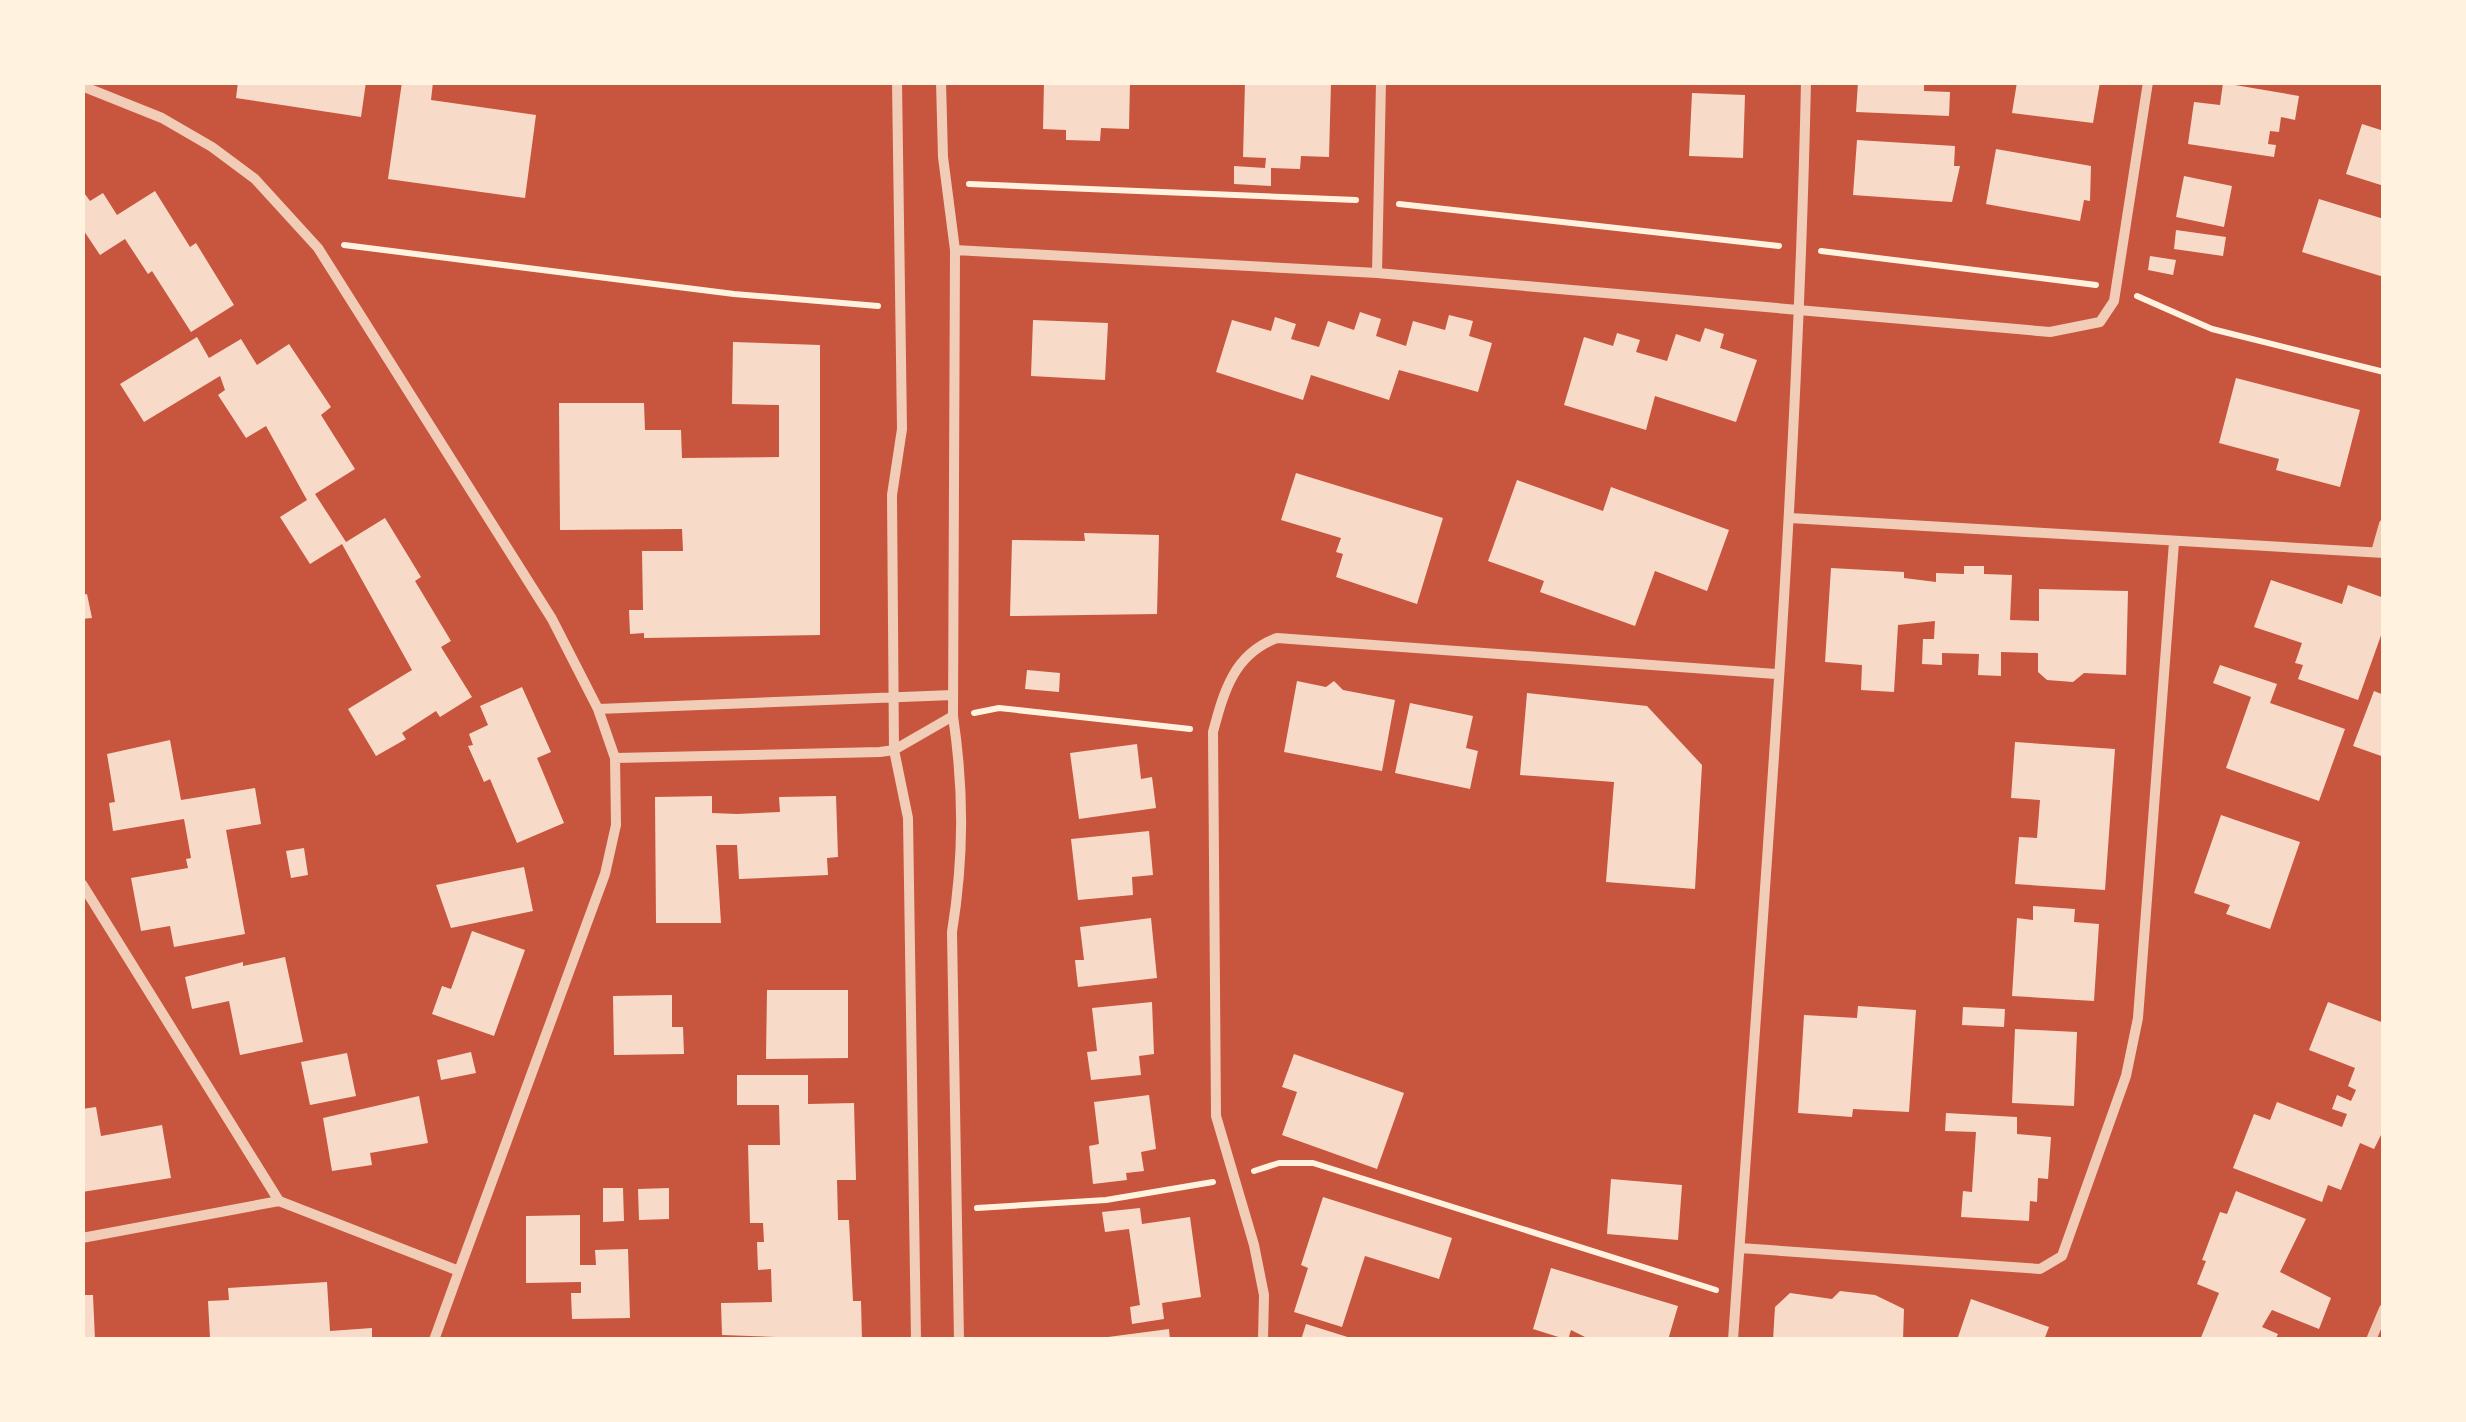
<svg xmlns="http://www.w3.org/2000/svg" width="2466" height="1422" viewBox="0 0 2466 1422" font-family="Roboto,sans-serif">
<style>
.building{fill:#f7dbc8}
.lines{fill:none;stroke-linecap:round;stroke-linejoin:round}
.path{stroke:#fff3e0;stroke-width:6}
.minor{stroke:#f1ccb7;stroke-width:10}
</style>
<rect width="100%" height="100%" fill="#c8553d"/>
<!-- building -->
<path class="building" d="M238,82H366L361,117L236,98Z
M402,82H433L431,100L536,115L525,198L388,179Z
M1044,82H1130L1129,129L1101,128L1100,141L1066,140V130L1043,129Z
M1245,82H1331L1329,157L1301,156L1300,169L1271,168V186L1234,184V166L1265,168L1266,158L1243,157Z
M1858,82H1924V91L1950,92L1949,116L1856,112Z
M2017,82H2100L2093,123L2012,113Z
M2223,83L2299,96L2295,120L2281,117L2279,132L2270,131L2268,144L2276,145L2274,157L2188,144L2194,102L2220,105Z
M1692,93L1745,95L1743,158L1689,156Z
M2362,124L2384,131V186L2346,174Z
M1857,140L1955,146L1954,166H1960L1952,202L1853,195Z
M1996,149L2091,166L2090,201L2084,200L2080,221L1986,204Z
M2184,176L2232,186L2224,227L2176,217Z
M82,190L90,201L103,193L117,215L155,191L190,247L196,243L234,305L191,332L152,271L148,274L125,239L100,255L82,228Z
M2319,199L2384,219V277L2302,252Z
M2176,230L2226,237L2223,256L2174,249Z
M2150,256L2176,260L2173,275L2148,270Z
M1360,312L1381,319L1376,336L1406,346L1413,321L1445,330L1449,315L1473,321L1469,336L1492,343L1478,392L1399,370L1389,400L1311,375L1303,400L1216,372L1232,320L1271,331L1275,317L1296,324L1291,339L1319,347L1328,321L1354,330Z
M1033,320L1108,323L1105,380L1031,376Z
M1705,328L1724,334L1720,348L1757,360L1736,422L1655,396L1646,430L1564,405L1584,337L1613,346L1617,333L1640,340L1636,352L1667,361L1676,334L1700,342Z
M197,337L209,358L241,339L257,365L289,344L331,407L321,415L355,469L315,494L346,542L385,518L421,577L415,581L451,641L441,647L472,697L440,717L436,711L402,733L406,739L376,756L348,709L412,670L342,544L310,564L280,517L307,500L266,426L246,438L218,395L225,390L220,376L144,422L120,384Z
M733,342L820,345V635L644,638V633L630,634L629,610H643L642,551H683L682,529L560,530L559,403H644L645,430H681L682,458L779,457V405L732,404Z
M2236,378L2360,410L2340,487L2276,470L2279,459L2219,443Z
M1296,473L1443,518L1417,604L1336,577L1343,554L1336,552L1341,538L1281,520Z
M1517,480L1603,511L1611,487L1729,530L1707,591L1655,571L1635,626L1540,592L1544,581L1488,561Z
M1084,533L1159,535L1157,614L1010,616L1012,540L1085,541Z
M1964,566H1984V574L2012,575L2010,620L2039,621V589L2128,591L2126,675L2084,673L2073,682L2047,680L2038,672V653L2001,652V676L1978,675L1979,654L1942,653V665L1922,664L1923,639H1934L1935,621L1898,625L1894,692L1861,690L1862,665L1825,662L1831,568L1904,572V578L1936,582V573L1964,574Z
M2271,580L2342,604L2348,585L2384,598V627L2358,700L2298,679L2303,665L2295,663L2302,643L2254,627Z
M87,594L92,618L82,619V595Z
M2220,665L2277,684L2270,703L2345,729L2319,801L2226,768L2251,697L2213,683Z
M1027,670L1060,673L1059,692L1025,689Z
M1297,681L1326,687L1334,681L1343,690L1395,700L1382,771L1284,752Z
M522,687L551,752L537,758L564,823L517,843L490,779L484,782L468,746L473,745L469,734L488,725L480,706Z
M2374,691L2384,695V757L2353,746Z
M1527,693L1647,706L1702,765L1695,889L1606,882L1614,782L1520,775Z
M1410,703L1473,716L1466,748L1478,751L1470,789L1395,773Z
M170,740L181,800L255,788L261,824L226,830L245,934L174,947L170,926L141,931L131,878L188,868L186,859L191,858L184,819L113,831L109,803L115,802L107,754Z
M2015,742L2115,749L2105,890L2015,884L2019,837L2037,838L2040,800L2011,798Z
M1137,744L1141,779L1152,777L1156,808L1079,819L1070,753Z
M712,796V813L737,814L780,812L779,797L836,796L838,857L827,858L828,875L739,879L737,845H716L721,923H656L655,797Z
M2221,815L2300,842L2270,929L2226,914L2230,905L2194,893Z
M1149,831L1153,875L1132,877L1133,895L1078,900L1071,839Z
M304,848L308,875L291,878L286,851Z
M524,867L533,911L451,928L436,885Z
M2033,906L2075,909L2074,922L2099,924L2094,1001L2012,996L2017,918L2033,920Z
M1151,918L1157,978L1078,987L1075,960H1084L1080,927Z
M472,931L525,950L494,1036L432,1014L442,986L451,989Z
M285,957L303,1042L240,1055L229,1001L192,1009L185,977L243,962V966Z
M767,990H848V1058L766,1059Z
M672,995V1027H683L684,1054L614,1055L613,996Z
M1152,1002L1154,1054L1139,1056L1141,1075L1091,1080L1087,1052L1097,1051L1092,1008Z
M2328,1002L2384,1023V1129L2374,1149L2360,1143L2341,1190L2328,1185L2322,1202L2233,1168L2254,1114L2270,1120L2277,1102L2342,1127L2347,1114L2332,1109L2337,1095L2351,1101L2356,1090L2348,1086L2355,1068L2309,1050Z
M1858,1006L1916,1010L1909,1112L1853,1109L1852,1117L1798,1113L1804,1015L1857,1018Z
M1963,1007L2005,1009L2004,1027L1962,1025Z
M2015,1029L2077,1032L2074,1106L2012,1103Z
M471,1052L476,1073L441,1080L437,1060Z
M347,1053L356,1096L310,1105L301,1062Z
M1294,1054L1404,1093L1377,1169L1282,1135L1297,1092L1282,1087Z
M737,1075H808V1104L854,1103L856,1180H837L838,1220H849L853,1301H861L862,1340L722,1335L721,1303L772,1302L771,1269L758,1270L757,1242H764L763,1223H750L748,1145H780L779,1105H737Z
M1149,1095L1156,1149L1141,1152L1144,1171L1126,1173L1127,1180L1093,1184L1089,1146L1099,1144L1094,1102Z
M419,1096L428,1143L370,1153L372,1165L332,1171L323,1118Z
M96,1107L101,1136L162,1125L171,1178L82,1192V1109Z
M1946,1113L2017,1117V1134L2051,1137L2048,1179L2038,1178L2037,1202L2030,1201L2029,1221L1961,1217L1963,1191L1972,1192L1976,1132L1945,1131Z
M1611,1179L1682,1185L1678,1240L1607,1234Z
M603,1188H623L624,1221L603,1222Z
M669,1188V1219L639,1220L638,1189Z
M2236,1191L2306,1219L2280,1272L2331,1298L2319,1329L2272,1310L2262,1327L2278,1334L2275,1340H2200L2219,1293L2197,1284L2206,1261L2202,1260L2220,1212L2227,1214Z
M1323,1197L1452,1238L1439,1279L1365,1256L1342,1327L1294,1312L1308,1268L1301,1265Z
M1140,1208L1142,1224L1190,1217L1201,1297L1162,1303L1164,1319L1132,1324L1130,1307L1140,1305L1129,1229L1105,1232L1102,1212Z
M580,1215V1265H596L595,1250L628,1249L630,1318L572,1319L571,1293H581V1282L526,1283V1216Z
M1551,1268L1678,1306L1668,1340H1591L1571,1330L1568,1340L1533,1329Z
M327,1282L330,1331L372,1328V1337L210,1338L208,1301L229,1300L228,1288Z
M1840,1291L1875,1295L1904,1309L1903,1340H1773L1775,1307L1790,1293L1832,1299Z
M82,1295H93L95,1340H82Z
M1971,1299L2049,1327L2044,1340H1957Z
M1306,1324L1354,1339V1340H1301Z
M1169,1329L1170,1340H1108V1337Z"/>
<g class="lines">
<!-- path -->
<path class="path" d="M969,184L1356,200
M1399,204L1779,246
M344,245L734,294L878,306
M1821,251L2096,285
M2137,296L2212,329L2384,372
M974,713L999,708L1190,729
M1254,1171L1279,1163H1313L1716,1290
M977,1208L1106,1200L1213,1182"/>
<!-- minor -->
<path class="minor" d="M897,82L902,429L892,495L894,750L908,818L916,1340
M941,82L943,157L955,250L953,716C964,790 964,857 952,932L959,1340
M82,86L162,118L212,147L255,179L318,248L552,619L598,709L615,758L616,825L605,874L459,1271L279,1201L82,1238
M955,250L1377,273L2050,332L2100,322L2114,301L2148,82
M1377,273L1381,82
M1790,518L2384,553
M2376,552L2384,524
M598,709L953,695
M615,758L880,752L894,750L953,716
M82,884L279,1201
M1740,1248L2040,1269L2062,1256L2126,1076L2138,1018L2174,542
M434,1340L459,1271
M1263,1340L1264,1295L1254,1245L1216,1116L1213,732C1224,691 1234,654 1277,638L1776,674
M1733,1340C1762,921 1797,502 1806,82
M2371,1340L2384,1309"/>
</g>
<!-- border -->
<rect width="2466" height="1422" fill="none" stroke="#fff3e0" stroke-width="170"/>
</svg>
